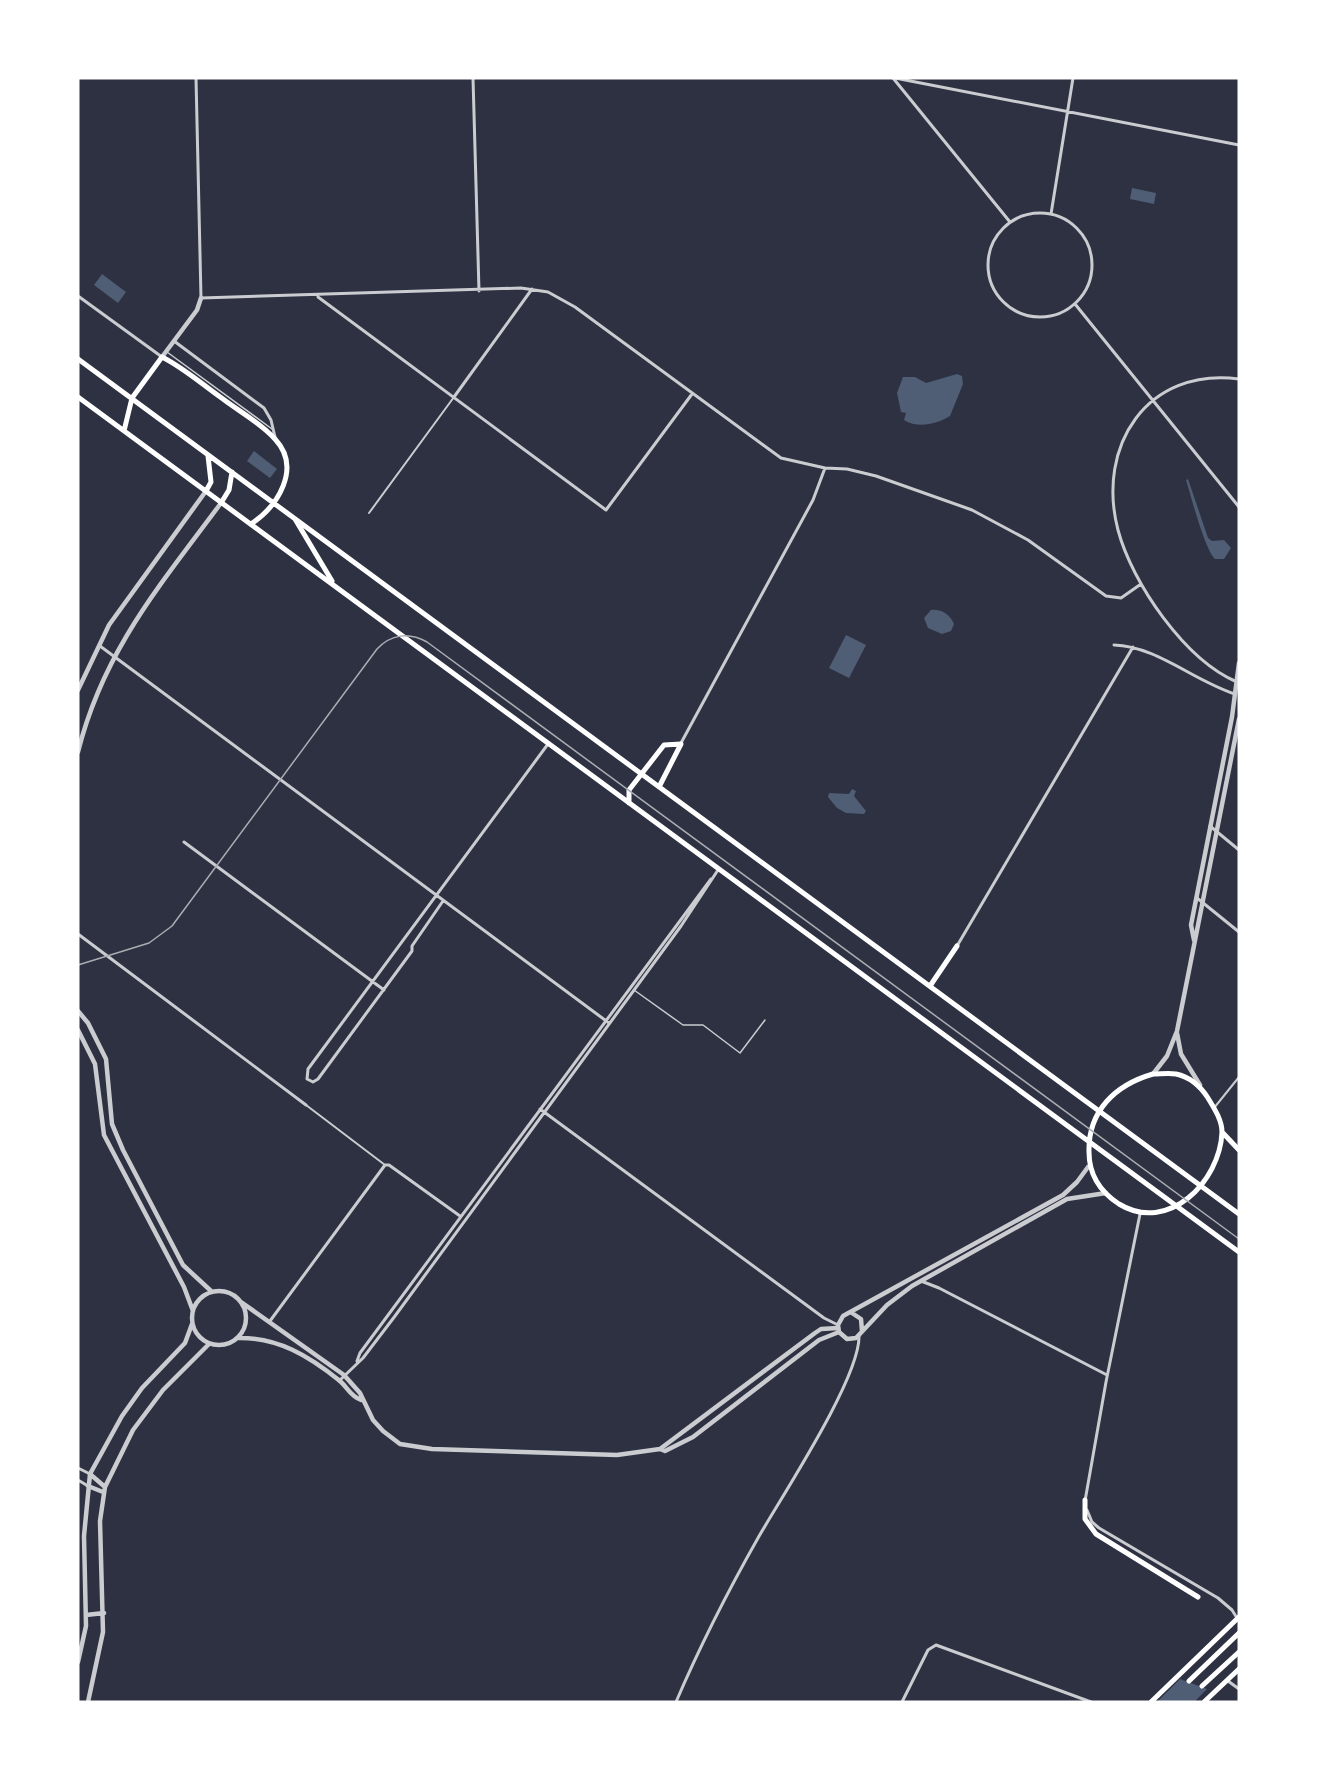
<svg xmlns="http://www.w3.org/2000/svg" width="1317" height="1780" viewBox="0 0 1317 1780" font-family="'Crimson Pro',serif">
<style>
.water{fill:#4f5d75}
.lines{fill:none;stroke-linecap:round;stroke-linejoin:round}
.service{stroke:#caccd0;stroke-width:1.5}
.pedestrian{stroke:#caccd0;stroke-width:2}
.minor{stroke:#caccd0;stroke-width:3}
.tertiary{stroke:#caccd0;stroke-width:4.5}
.primary{stroke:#fff;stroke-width:5}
.tram{stroke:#abadb3;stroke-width:1.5}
</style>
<rect width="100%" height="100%" fill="#2d3142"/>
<!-- water -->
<path class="water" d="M1132,188L1156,193L1154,204L1130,199Z
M102,274L126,292L118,303L94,285Z
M957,374L962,376L963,384L950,416C937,424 918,429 904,420L906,413L901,412L897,393L903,377H915L926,383Z
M254,451L277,469L270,478L247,461Z
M1188,479L1208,538L1212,541L1224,540L1231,548L1224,559H1215C1205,550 1191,496 1186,480Z
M931,610C941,609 950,614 954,624L951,631L942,634L928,628L924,618Z
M846,635L866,645L849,678L829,668Z
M852,789L856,791L854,796L866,811L864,814L846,813L837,808L828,797L829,793L849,794Z
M1180,1679L1207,1689L1194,1702H1157Z"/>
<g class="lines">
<!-- service -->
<path class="service" d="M167,352L272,429
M634,990L683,1025H703L740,1053L765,1020"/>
<!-- pedestrian -->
<path class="pedestrian" d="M369,513L454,397
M306,1105L385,1165
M1214,1108L1239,1077"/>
<!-- minor -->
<path class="minor" d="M196,78L201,298L521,288L548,292L575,307L781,458L825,468L847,469L876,476L972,510L1028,540L1106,596L1121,598L1141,584
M473,78L479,291
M893,78L1010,222
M895,78L1239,145
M988 265a52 52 0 1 1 104 0a52 52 0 1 1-104 0Z
M1051,214L1073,78
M78,296L162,357
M318,297L606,510L692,394
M1075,304L1239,507
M174,341L264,408L271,420L275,437
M454,397L532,289
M1114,645C1156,646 1194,681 1235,694
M100,646L609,1023
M1237,682C1185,660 1132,583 1118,530C1096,446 1147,367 1239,379
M681,743L813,500L825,468
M1210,826L1239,850
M184,842L384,990
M1197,898L1239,932
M443,901L412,946V951L318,1079L313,1082L307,1079L308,1069L548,744
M78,934L306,1105
M957,946L1133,647
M540,1109L824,1318L838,1325
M921,1281L939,1288L1107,1375
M270,1321L385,1165H389L460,1216
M357,1361L360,1353L711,879
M339,1381L363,1358L395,1316L681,926L718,870
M78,1468L90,1474
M78,1480L88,1486
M1085,1501L1106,1382L1140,1214
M1087,1510L1092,1522L1099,1528L1218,1598L1232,1610L1237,1618
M1228,1681L1239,1689
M676,1702C700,1646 728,1591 758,1538C782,1496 860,1378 859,1336
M902,1702L928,1650L936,1645L1091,1702"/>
<!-- tertiary -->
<path class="tertiary" d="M162,357L197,310L201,298
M78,690L109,625L206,491
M78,752C103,651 161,584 221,503
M1194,940L1191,925L1232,717L1239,663
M78,1011L88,1023L106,1059L112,1124L123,1150L183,1265L210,1290
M78,1030L95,1064L104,1135L184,1287L193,1311
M1177,1033L1181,1054L1200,1085
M1153,1074L1167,1056L1177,1031L1239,719
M1088,1167L1077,1182L1063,1195L843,1316L838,1325L839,1332L847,1339L856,1338L887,1305L912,1286L1067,1199L1106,1193
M192 1318a27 27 0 1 1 54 0a27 27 0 1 1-54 0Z
M241,1302L344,1375L360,1393L373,1420L383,1431L400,1444L432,1449L617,1455L660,1449L665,1451L693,1437L819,1340L839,1332
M852,1313L861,1319L862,1331
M237,1338C278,1337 309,1356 340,1381C348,1388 350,1396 361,1400
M660,1449L815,1333L821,1329L838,1328
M90,1474L105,1487
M88,1486L103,1492
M86,1615L104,1613
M78,1662L86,1626L84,1536L90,1474L122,1416L142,1388L185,1343L192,1324
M88,1702L103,1632L100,1521L105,1487L133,1430L163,1390L209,1344"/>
<!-- primary -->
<path class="primary" d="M78,359L1239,1214
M78,397L1239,1252
M124,431L132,398L162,357C184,368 203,385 223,399C240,412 261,423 275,439C302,468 278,506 251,524
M206,491L211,482L208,456
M221,503L229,490L232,472
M295,519L332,581
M629,803V790L664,745L681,744L659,787
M930,986L957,946
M1153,1074C1160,1074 1169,1073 1176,1074C1190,1077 1201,1087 1208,1098C1214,1108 1222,1120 1222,1132C1220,1182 1168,1234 1119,1204C1099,1191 1089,1174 1089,1152C1088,1111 1115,1085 1153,1074Z
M1222,1132L1239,1150
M1085,1500V1519L1096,1534L1198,1597
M1189,1681L1239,1633
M1202,1686L1239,1652
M1151,1702L1239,1617
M1204,1702L1239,1669"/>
<!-- tram -->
<path class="tram" d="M78,965L149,943L172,926L377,649C391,634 409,632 427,642L1239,1239"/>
</g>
<!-- border -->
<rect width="1317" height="1780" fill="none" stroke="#ffffff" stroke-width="159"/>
</svg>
